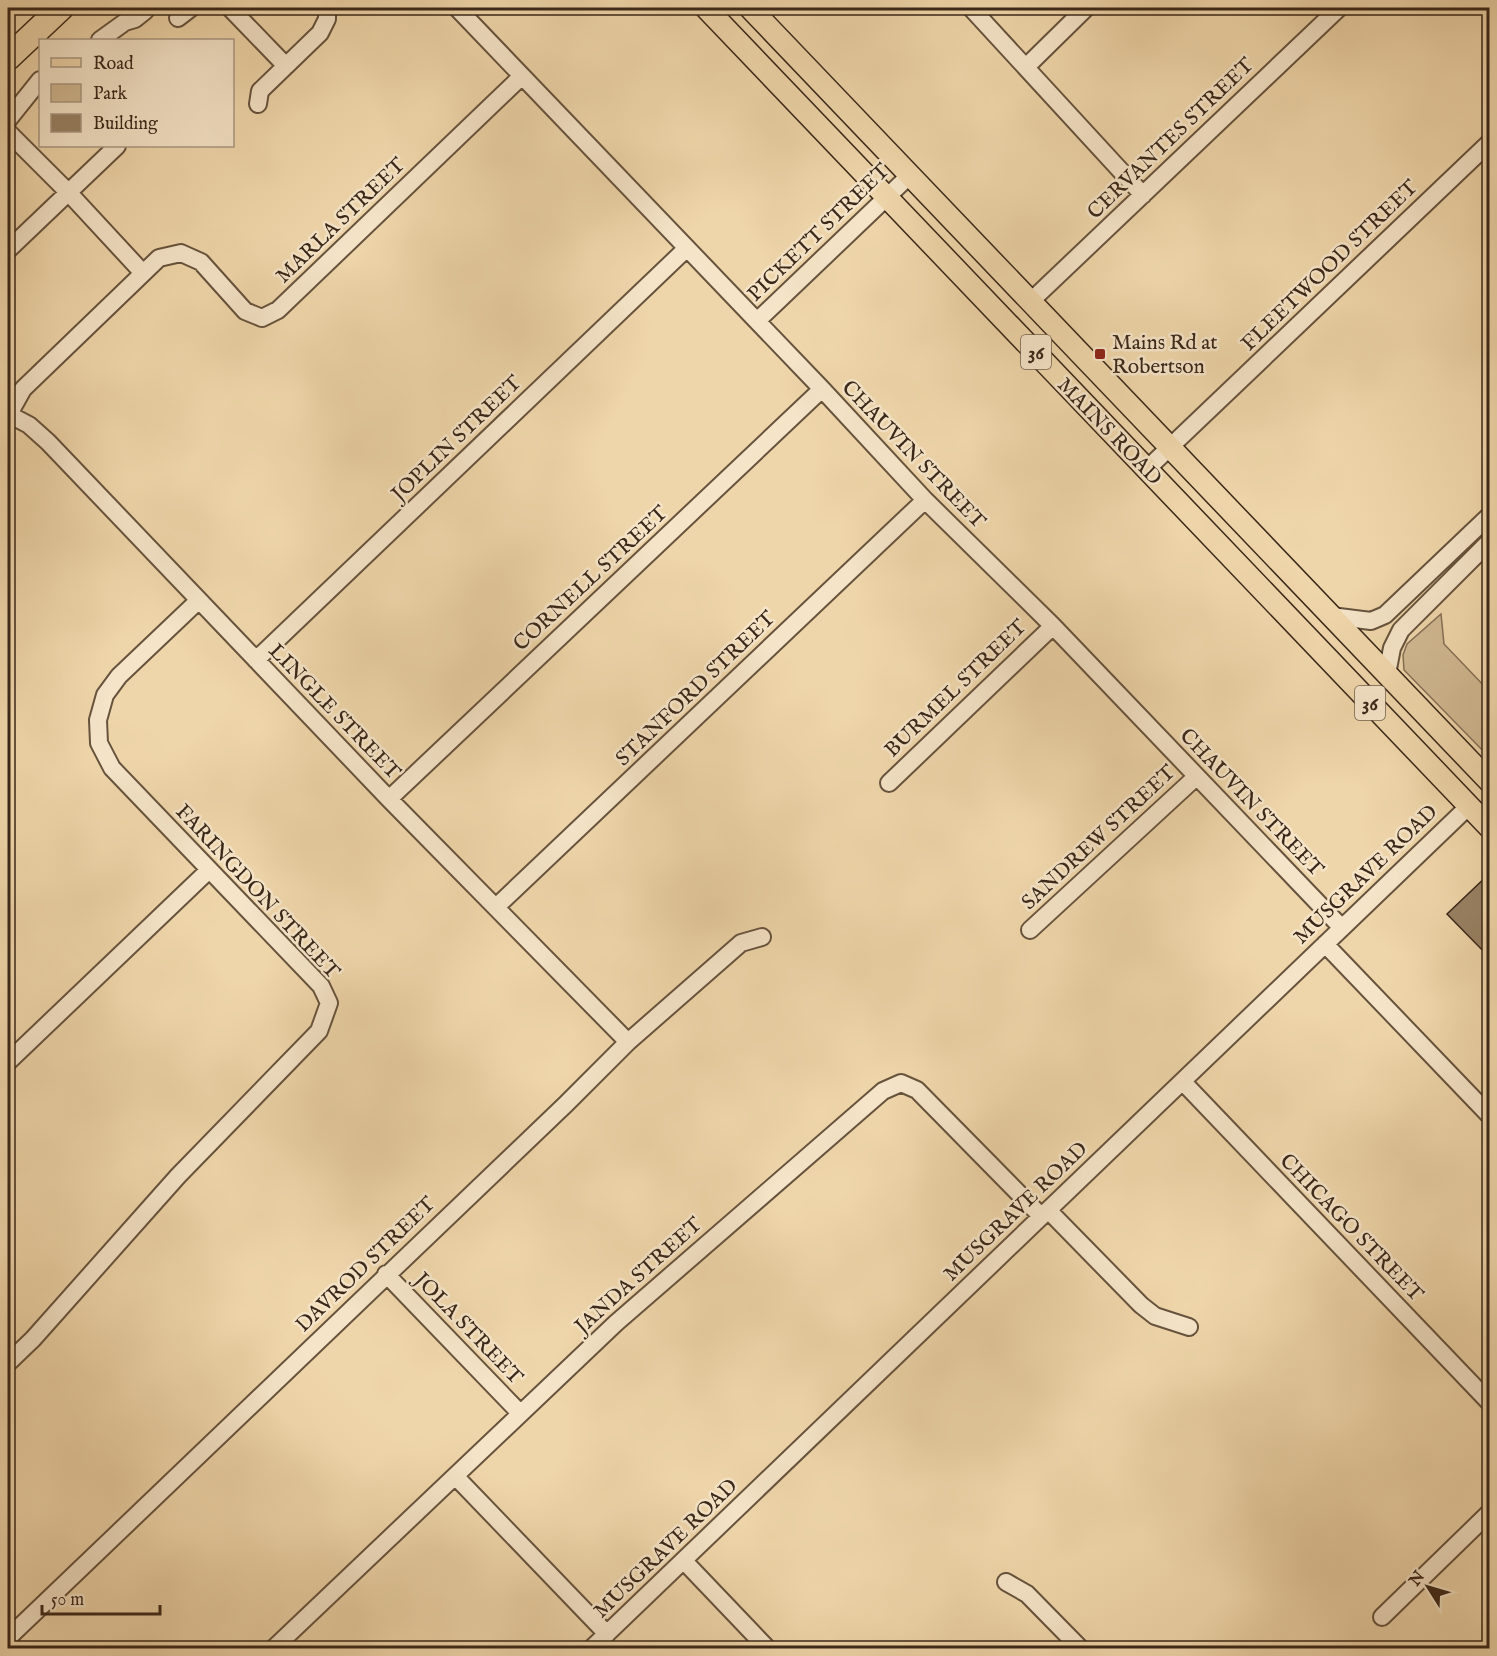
<svg xmlns="http://www.w3.org/2000/svg" width="1497" height="1656" viewBox="0 0 1497 1656" font-family="'IM FELL English',serif">
<style>
.green{fill:#d0b891;stroke:#857055;stroke-width:1.5}
.building{fill:#988264;stroke:#3a2719;stroke-width:1.5}
.lines{fill:none;stroke-linecap:round;stroke-linejoin:round}
.minor-casing{stroke:#67533d;stroke-width:20}
.major-casing{stroke:#3a2719;stroke-width:24}
.highway-casing{stroke:#3a2719;stroke-width:27}
.minor{stroke:#f5e4c8;stroke-width:16}
.major{stroke:#efd6aa;stroke-width:21}
.highway{stroke:#efd6aa;stroke-width:24}
.poi-dot{fill:#8f2418;stroke:#f5e4c8;stroke-width:2}
.labels{text-anchor:middle;stroke-width:5;stroke-linejoin:round;paint-order:stroke}
.shield{fill:#f5e4c8;stroke:#72604e;stroke-width:1.5}
.shield-label{font-size:20px;font-weight:bold;fill:#3a2719}
.street-label{font-size:21px;fill:#3a2719;stroke:#f5e4c8}
.poi-label{font-size:21px;fill:#3a2719;stroke:#f5e4c8;text-anchor:start}
</style>
<rect width="100%" height="100%" fill="#efd6aa"/>
<filter id="stains"><feTurbulence type="fractalNoise" baseFrequency=".00333" numOctaves="4"/><feColorMatrix values="0 0 0 0 .2 0 0 0 0 .09 0 0 0 0 .02 0 0 0 .5 -.17"/></filter>
<radialGradient id="worn" r=".72"><stop offset=".6" stop-color="#630" stop-opacity="0"/><stop offset="1" stop-color="#630" stop-opacity=".3"/></radialGradient>
<!-- green -->
<path class="green" d="M1441,614L1444,644L1489,691V757L1404,670L1403,655L1407,644Z"/>
<!-- building -->
<path class="building" d="M1490,873V910L1483,915L1490,922V958L1447,914Z"/>
<g class="lines">
<!-- minor casing -->
<g class="minor-casing">
<path id="minor" d="M230,8L286,66
M457,8L822,389L925,500L1053,626L1342,928
M971,8L1143,195
M178,18L191,8
M100,40L125,22L135,19L145,11
M1026,67L1086,8
M258,104L260,91L320,33L327,19V8
M8,120L40,80
M8,132L68,192L143,273
M8,250L117,146
M1031,301L1339,8
M757,321L910,175
M8,414L29,425L48,442L389,799L628,1042
M9,414L23,389L159,258L181,253L201,262L245,311L262,318L278,310L522,76
M1147,469L1490,142
M1331,616L1371,621L1385,615L1490,515
M256,660L687,248
M1387,674L1392,648L1401,630L1490,541
M889,783L1053,626
M389,799L822,389
M496,907L925,500
M1030,930L1196,777
M1325,944L1490,1116
M8,1062L209,870
M1183,1082L1490,1403
M1048,1210L1141,1305L1155,1316L1189,1327
M386,1274L520,1413
M8,1363L33,1339L178,1176L319,1031L329,1003L321,986L112,768L99,743L98,720L105,695L119,676L199,600
M456,1477L607,1634
M684,1561L767,1648
M1006,1582L1027,1594L1080,1648
M1382,1617L1490,1512
M8,1638L566,1104L628,1042L741,943L762,937
M274,1648L616,1323L883,1091L901,1083L917,1090L1041,1216
M592,1648L1469,806"/>
</g>
<!-- major casing -->
<g class="major-casing">
<path id="major" d="M706,8L1490,828
M750,8L1490,782"/>
</g>
<!-- highway casing -->
<g class="highway-casing">
<path id="highway" d="M8,58L61,8"/>
</g>
<!-- minor -->
<use href="#minor" class="minor"/>
<!-- major -->
<use href="#major" class="major"/>
<!-- highway -->
<use href="#highway" class="highway"/>
</g>
<!-- markers -->
<rect class="poi-dot" x="1094" y="348" width="12" height="12" rx="3"/>
<g class="labels">
<!-- shield labels -->
<g class="shield">
<rect x="1021" y="335" width="30" height="34" rx="4.5"/>
<rect x="1355" y="686" width="30" height="34" rx="4.5"/>
</g>
<g class="shield-label">
<text x="1036" y="359">36</text>
<text x="1370" y="710">36</text>
</g>
<!-- street labels -->
<g class="street-label">
<text transform="translate(1170 138) rotate(-44)" y="7">CERVANTES STREET</text>
<text transform="translate(340 220) rotate(-44)" y="7">MARLA STREET</text>
<text transform="translate(818 232) rotate(-44)" y="7">PICKETT STREET</text>
<text transform="translate(1329 265) rotate(-44)" y="7">FLEETWOOD STREET</text>
<text transform="translate(1110 431) rotate(46)" y="7">MAINS ROAD</text>
<text transform="translate(456 438) rotate(-44)" y="7">JOPLIN STREET</text>
<text transform="translate(914 454) rotate(46)" y="7">CHAUVIN STREET</text>
<text transform="translate(590 578) rotate(-43)" y="7">CORNELL STREET</text>
<text transform="translate(695 688) rotate(-44)" y="7">STANFORD STREET</text>
<text transform="translate(955 688) rotate(-44)" y="7">BURMEL STREET</text>
<text transform="translate(335 711) rotate(46)" y="7">LINGLE STREET</text>
<text transform="translate(1252 802) rotate(46)" y="7">CHAUVIN STREET</text>
<text transform="translate(1098 837) rotate(-43)" y="7">SANDREW STREET</text>
<text transform="translate(1365 874) rotate(-44)" y="7">MUSGRAVE ROAD</text>
<text transform="translate(258 891) rotate(47)" y="7">FARINGDON STREET</text>
<text transform="translate(1015 1211) rotate(-44)" y="7">MUSGRAVE ROAD</text>
<text transform="translate(1352 1227) rotate(46)" y="7">CHICAGO STREET</text>
<text transform="translate(365 1264) rotate(-44)" y="7">DAVROD STREET</text>
<text transform="translate(638 1275) rotate(-42)" y="7">JANDA STREET</text>
<text transform="translate(469 1328) rotate(46)" y="7">JOLA STREET</text>
<text transform="translate(665 1548) rotate(-44)" y="7">MUSGRAVE ROAD</text>
</g>
<!-- poi labels -->
<g class="poi-label">
<text x="1112" y="349">Mains Rd at<tspan x="1112" dy="24">Robertson</tspan></text>
</g>
</g>
<!-- margin -->
<rect width="1497" height="1656" fill="none" stroke="#efd6aa" stroke-width="30"/>
<rect x="9" y="9" width="1479" height="1638" fill="none" stroke="#3a2719" stroke-width="3"/>
<rect x="15" y="15" width="1467" height="1626" fill="none" stroke="#3a2719" stroke-width="1.5"/>
<!-- legend -->
<rect x="39" y="39" width="195" height="108" fill="#f5e4c8" stroke="#aa9882" stroke-width="1.5"/>
<rect x="51" y="58" width="30" height="9" fill="#efd6aa" stroke="#aa9882" stroke-width="1.5"/>
<text x="93" y="69" font-size="18" fill="#3a2719">Road</text>
<rect x="51" y="84" width="30" height="18" fill="#d0b891" stroke="#aa9882" stroke-width="1.5"/>
<text x="93" y="99" font-size="18" fill="#3a2719">Park</text>
<rect x="51" y="114" width="30" height="18" fill="#988264" stroke="#aa9882" stroke-width="1.5"/>
<text x="93" y="129" font-size="18" fill="#3a2719">Building</text>
<!-- north arrow -->
<g transform="translate(1428 1587) rotate(307)" stroke="#f5e4c8" stroke-width="4.5" paint-order="stroke">
<path d="M0-4.5L10 22L0 15L-10 22Z" fill="#3a2719"/>
<text y="-9" font-size="16" font-weight="bold" text-anchor="middle" fill="#3a2719">N</text>
</g>
<!-- scale -->
<path d="M42 1605v9h118v-9" fill="none" stroke="#3a2719" stroke-width="3"/>
<text x="51" y="1605" font-size="18" fill="#3a2719" stroke="#f5e4c8" stroke-width="4.5" paint-order="stroke">50 m</text>
<rect width="100%" height="100%" filter="url(#stains)"/>
<rect width="100%" height="100%" fill="url(#worn)"/>
</svg>
